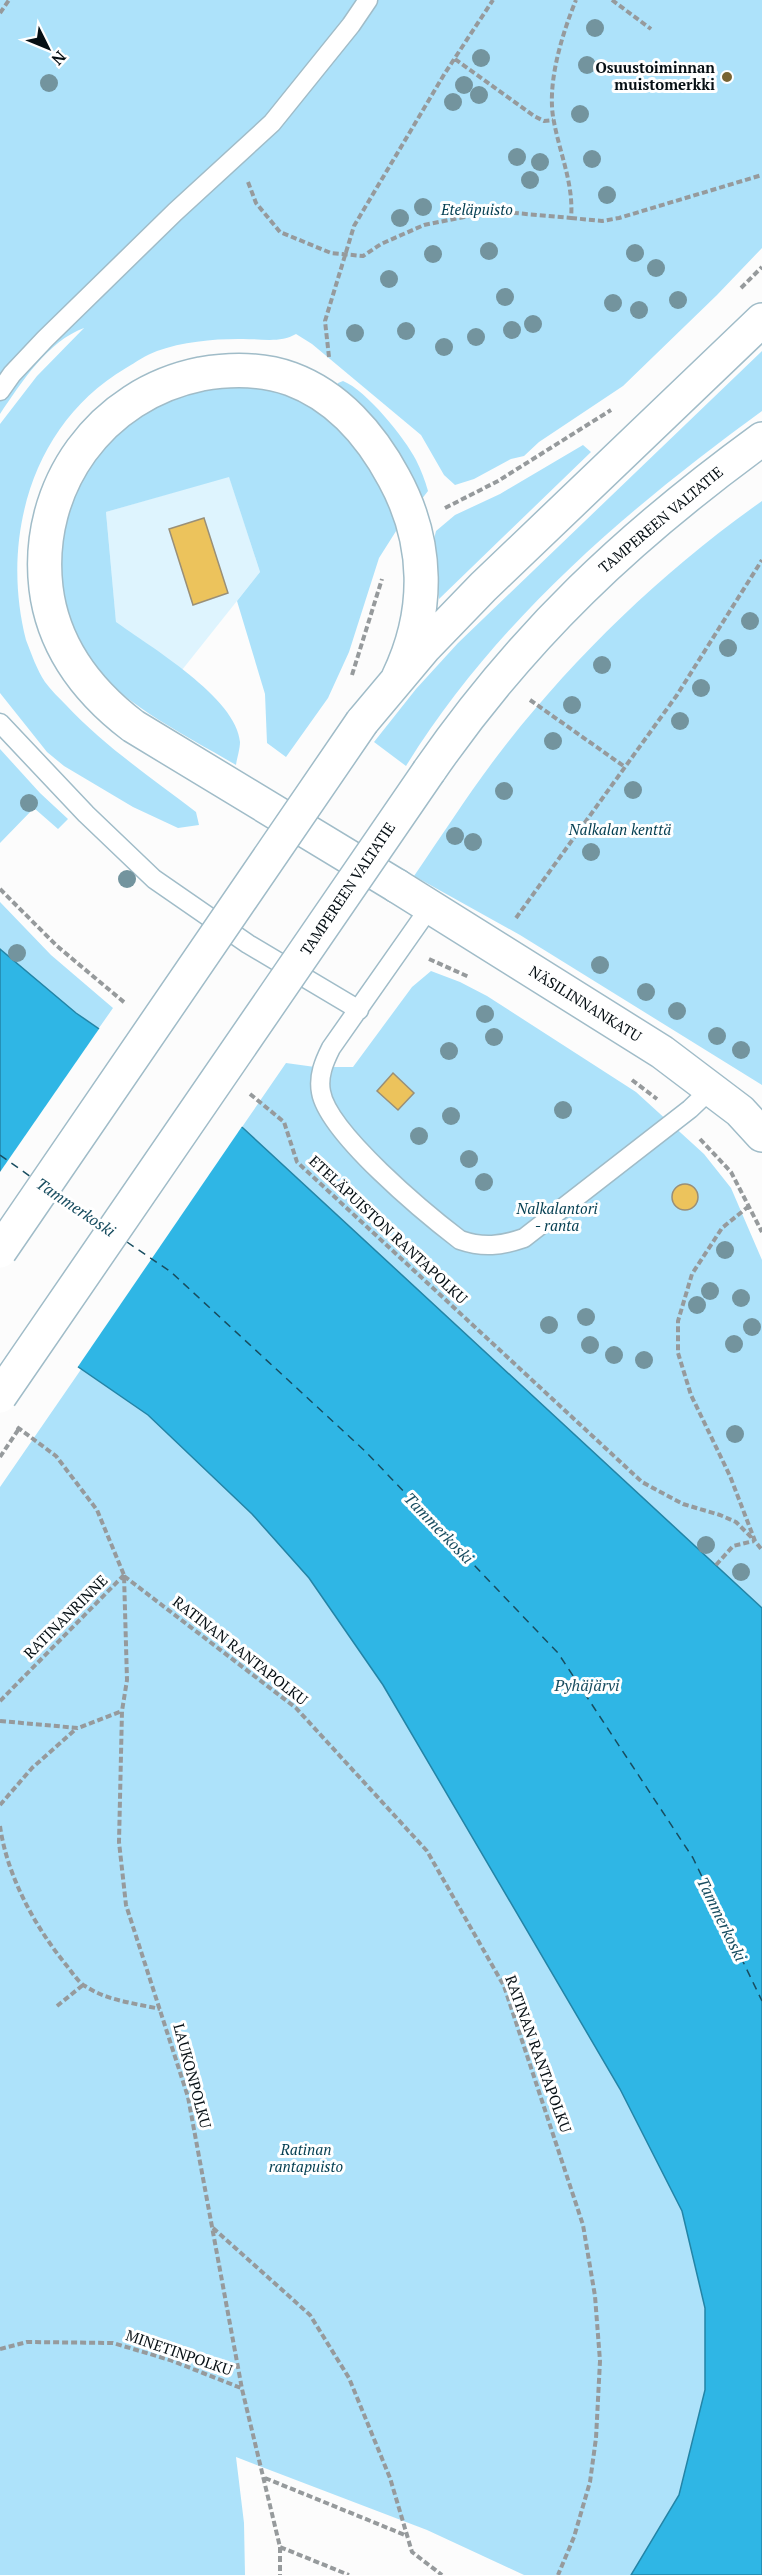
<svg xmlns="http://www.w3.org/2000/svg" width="762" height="2575" viewBox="0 0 762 2575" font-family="'PT Serif',serif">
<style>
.built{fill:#def4fe}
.green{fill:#ade2fa}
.water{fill:#2fb6e5;stroke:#2384a6;stroke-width:1.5}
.pier{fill:#fcfcfc}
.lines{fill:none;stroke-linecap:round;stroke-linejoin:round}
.ferry{stroke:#184d60;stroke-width:1.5;stroke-dasharray:8 6;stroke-linecap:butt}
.building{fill:#ecc35c;stroke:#998f78;stroke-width:1.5}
.service-casing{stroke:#a0bcc8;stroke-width:21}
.minor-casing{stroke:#a0bcc8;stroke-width:36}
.primary-casing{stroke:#a0bcc8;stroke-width:36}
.path{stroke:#969a9c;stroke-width:4;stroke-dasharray:6 3;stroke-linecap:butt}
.service{stroke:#fff;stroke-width:18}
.minor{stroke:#fff;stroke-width:33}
.primary{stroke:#fff;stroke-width:33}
.primary-bridge-casing{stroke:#a0bcc8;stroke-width:36;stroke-linecap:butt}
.path-bridge{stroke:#969a9c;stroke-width:4;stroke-dasharray:6 3;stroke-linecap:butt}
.primary-bridge{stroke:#fff;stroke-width:33}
.tree{fill:#73949e}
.poi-dot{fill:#786433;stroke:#fff;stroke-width:2}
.labels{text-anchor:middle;stroke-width:6;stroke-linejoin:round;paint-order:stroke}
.poi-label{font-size:15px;font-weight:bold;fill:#060f14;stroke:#fff;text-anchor:end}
.park-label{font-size:15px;font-style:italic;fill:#033e51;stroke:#fff}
.street-label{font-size:15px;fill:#060f14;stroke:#fff}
.water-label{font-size:16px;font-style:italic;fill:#184d60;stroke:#fff}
</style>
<rect width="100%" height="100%" fill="#fcfcfc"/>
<!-- built -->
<path class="built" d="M229,476L260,572L182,670L116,623L106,512Z"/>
<!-- green -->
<path class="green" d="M0,0H762V248L717,295L623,386L539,442L524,456L511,459L474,479L455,485L444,475L421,435L312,344L296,334C279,344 258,338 238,339C212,339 182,342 157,351C146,355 136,362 126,368C32,423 0,538 26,640C31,653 37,670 45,682C51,690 59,698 66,705C104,746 152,778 196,812L199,825L178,828L133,807L64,766L47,752L0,693V424L37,376L84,328C48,341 21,383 0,414Z
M762,351V411C627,509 495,622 406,766L374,742L416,689L458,643Z
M343,381C366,390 405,438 416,460C421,470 425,480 428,491L421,500L337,387L338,383Z
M216,386C239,386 262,386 284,392C328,405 363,451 384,490C390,501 393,516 398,528L379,558L349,652L328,698L286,757L267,743L265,694L237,601L260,572L229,477L106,512L116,622C149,646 237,698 240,742C240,749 237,758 236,765C184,734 113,701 80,648C73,637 70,623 66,610C42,526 86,444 159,402C175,393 198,391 216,386Z
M583,445L591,452L439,599L434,539L436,531L455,515L500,494Z
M762,501V1085L520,935L414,876C445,831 474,785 508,742C580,651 667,568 762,501Z
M0,749L40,793L68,819L58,829L34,808L0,843Z
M0,902L51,955L113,1008L99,1028L76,1013L0,949Z
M431,971L460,982L487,996L636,1092L704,1154L731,1188L762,1260V1608L242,1127L286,1063L315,1067H353L412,987Z
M82,1368L148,1415L207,1469L252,1514L309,1578L383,1685L620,2089L682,2211L705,2308V2390L679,2495L631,2575H524L427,2530L236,2457L244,2523L245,2575H0V1487Z"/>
<!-- water -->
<path class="water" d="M0,949L76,1013L243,1128L762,1608V2575H631L679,2495L705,2390V2308L682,2211L620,2089L383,1685L309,1578L252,1514L148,1415L0,1313Z"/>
<!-- pier -->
<path class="pier" d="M101,1026L243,1125L77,1368L0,1316V1172Z"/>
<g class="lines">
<!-- ferry -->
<path class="ferry" d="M0,1155L31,1177
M58,1194L101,1224
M127,1242L171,1272L366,1452L558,1653L693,1858L762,2001"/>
</g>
<!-- building -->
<path class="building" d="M204,518L228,593L193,605L169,529Z
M393,1073L414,1093L398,1110L377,1091Z
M672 1197a13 13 0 1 1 26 0a13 13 0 1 1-26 0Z"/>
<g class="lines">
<!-- service casing -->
<g class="service-casing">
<path id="service" d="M0,391L12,374L45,339L175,212L272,123L351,25L368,0
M0,723L86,814L154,879L248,944L359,1010
M430,907L331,1048C324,1062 318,1076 321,1092C328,1133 426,1214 460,1240C483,1248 501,1246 524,1238L690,1109L712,1088"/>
</g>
<!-- minor casing -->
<g class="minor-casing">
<path id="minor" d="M397,886L662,1052L740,1111L762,1135"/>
</g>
<!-- primary casing -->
<g class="primary-casing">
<path id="primary" d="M362,722L425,647L483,587L762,320
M429,771C523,635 629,536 762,439
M397,886L133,726C87,691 53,646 46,588C34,486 101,394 201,374C230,369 263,369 291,379C337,396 371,435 394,478C429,542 430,612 398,678"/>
</g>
<!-- path -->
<path class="path" d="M612,0L651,29
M0,13L9,0
M455,59L534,116L544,121L553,120
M248,182L256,203L280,232L331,253L363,256L381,244L424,225L479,214L515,213L571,218C574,185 560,154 554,122C546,85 562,34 576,0
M571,218L602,221L619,218L762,175
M741,288L762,267
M329,357L325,321L354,226L445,73L493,0
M445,508L498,481L611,410
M352,675L382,579
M530,700L625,767
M0,889L57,946L125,1003
M516,918L677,695L762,560
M429,959L469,977
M632,1080L657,1099
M250,1094L284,1122L297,1162L642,1482L683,1504L720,1515L736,1522L755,1541
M700,1139L731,1172L762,1232
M749,1206L722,1228L692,1274L678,1321V1353L691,1395L730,1476L755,1541L762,1550
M17,1427L56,1456L97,1510L124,1575L127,1680L122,1711L119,1842L126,1905L188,2097L242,2389L280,2547L349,2575
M716,1565L733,1546L754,1541
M124,1576L296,1708L427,1851L504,1986L583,2225L595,2296L600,2361L596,2438L590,2482L574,2537L558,2575
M0,1701L124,1575
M0,1721L78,1728L122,1711
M0,1805L32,1768L77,1728
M0,1826C7,1876 35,1927 67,1966C72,1972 78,1982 85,1986C108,2001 134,2003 160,2009
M57,2006L83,1985
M213,2228L310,2315L349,2378L390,2478L412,2552L442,2575
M0,2349L27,2342L113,2343L170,2360L241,2388
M265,2478L405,2535
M280,2547V2575"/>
<!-- service -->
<use href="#service" class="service"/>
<!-- minor -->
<use href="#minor" class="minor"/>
<!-- primary -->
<use href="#primary" class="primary"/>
<!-- primary-bridge casing -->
<g class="primary-bridge-casing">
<path id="primary-bridge" d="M0,1251L362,722
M0,1396L429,771"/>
</g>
<!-- path-bridge -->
<path class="path-bridge" d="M0,1457L20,1427"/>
<!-- primary-bridge -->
<use href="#primary-bridge" class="primary-bridge"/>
</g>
<!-- trees -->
<g class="tree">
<circle cx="595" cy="28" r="9"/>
<circle cx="481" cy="58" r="9"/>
<circle cx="587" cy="65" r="9"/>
<circle cx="49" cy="83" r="9"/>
<circle cx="464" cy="85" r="9"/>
<circle cx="479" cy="95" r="9"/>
<circle cx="453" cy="102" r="9"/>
<circle cx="580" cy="114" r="9"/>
<circle cx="517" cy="157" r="9"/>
<circle cx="592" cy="159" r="9"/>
<circle cx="540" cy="162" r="9"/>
<circle cx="530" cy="180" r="9"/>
<circle cx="607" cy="195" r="9"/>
<circle cx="423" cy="207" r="9"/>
<circle cx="400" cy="218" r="9"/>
<circle cx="489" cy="251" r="9"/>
<circle cx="635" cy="253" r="9"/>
<circle cx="433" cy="254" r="9"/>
<circle cx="656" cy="268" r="9"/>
<circle cx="389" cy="279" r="9"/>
<circle cx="505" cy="297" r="9"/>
<circle cx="678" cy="300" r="9"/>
<circle cx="613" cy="303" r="9"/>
<circle cx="639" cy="310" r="9"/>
<circle cx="533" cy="324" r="9"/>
<circle cx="512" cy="330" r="9"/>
<circle cx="406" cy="331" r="9"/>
<circle cx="355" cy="333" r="9"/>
<circle cx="476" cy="337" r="9"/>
<circle cx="444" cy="347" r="9"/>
<circle cx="750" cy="621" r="9"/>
<circle cx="728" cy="648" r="9"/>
<circle cx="602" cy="665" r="9"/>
<circle cx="701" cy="688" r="9"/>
<circle cx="572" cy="705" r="9"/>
<circle cx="680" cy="721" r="9"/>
<circle cx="553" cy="741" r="9"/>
<circle cx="633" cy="790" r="9"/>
<circle cx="504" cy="791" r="9"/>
<circle cx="29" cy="803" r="9"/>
<circle cx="455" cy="836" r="9"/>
<circle cx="473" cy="842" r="9"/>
<circle cx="591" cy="852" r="9"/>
<circle cx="127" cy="879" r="9"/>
<circle cx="17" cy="953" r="9"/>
<circle cx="600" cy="965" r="9"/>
<circle cx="646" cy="992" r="9"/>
<circle cx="677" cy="1011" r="9"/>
<circle cx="485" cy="1014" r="9"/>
<circle cx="717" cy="1036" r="9"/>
<circle cx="494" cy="1037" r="9"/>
<circle cx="741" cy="1050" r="9"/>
<circle cx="449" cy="1051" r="9"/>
<circle cx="563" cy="1110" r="9"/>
<circle cx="451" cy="1116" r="9"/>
<circle cx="419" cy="1136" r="9"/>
<circle cx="469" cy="1159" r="9"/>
<circle cx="484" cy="1182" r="9"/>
<circle cx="725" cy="1250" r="9"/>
<circle cx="710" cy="1291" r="9"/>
<circle cx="741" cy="1298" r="9"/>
<circle cx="697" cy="1305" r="9"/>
<circle cx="586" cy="1317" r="9"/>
<circle cx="549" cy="1325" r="9"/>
<circle cx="752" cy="1327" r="9"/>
<circle cx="734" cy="1344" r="9"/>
<circle cx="590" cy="1345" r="9"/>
<circle cx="614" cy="1355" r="9"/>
<circle cx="644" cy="1360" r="9"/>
<circle cx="735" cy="1434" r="9"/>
<circle cx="706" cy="1545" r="9"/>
<circle cx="741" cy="1572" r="9"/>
</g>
<!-- markers -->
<circle class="poi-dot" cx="727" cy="77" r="6"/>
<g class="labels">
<!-- poi labels -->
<g class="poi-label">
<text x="715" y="73">Osuustoiminnan<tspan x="715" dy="17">muistomerkki</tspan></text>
</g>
<!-- park labels -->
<g class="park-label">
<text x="477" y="215">Eteläpuisto</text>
<text x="620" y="835">Nalkalan kenttä</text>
<text x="557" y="1214">Nalkalantori<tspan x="557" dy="17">- ranta</tspan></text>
<text x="306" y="2155">Ratinan<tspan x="306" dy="17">rantapuisto</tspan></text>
</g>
<!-- street labels -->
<g class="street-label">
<text transform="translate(661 520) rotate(-40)" y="5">TAMPEREEN VALTATIE</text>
<text transform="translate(348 889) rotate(-56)" y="5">TAMPEREEN VALTATIE</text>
<text transform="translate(585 1004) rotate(32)" y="5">NÄSILINNANKATU</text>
<text transform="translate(388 1230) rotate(43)" y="5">ETELÄPUISTON RANTAPOLKU</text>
<text transform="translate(66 1617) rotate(-45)" y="5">RATINANRINNE</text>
<text transform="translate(240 1651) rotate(38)" y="5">RATINAN RANTAPOLKU</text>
<text transform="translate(538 2054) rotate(70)" y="5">RATINAN RANTAPOLKU</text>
<text transform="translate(192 2076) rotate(75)" y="5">LAUKONPOLKU</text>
<text transform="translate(179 2353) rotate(19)" y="5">MINETINPOLKU</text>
</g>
<!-- water labels -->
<g class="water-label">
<text transform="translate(76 1207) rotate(34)" y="6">Tammerkoski</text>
<text transform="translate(439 1528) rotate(46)" y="6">Tammerkoski</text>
<text x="587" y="1691">Pyhäjärvi</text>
<text transform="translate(722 1919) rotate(64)" y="6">Tammerkoski</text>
</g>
</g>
<!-- north arrow -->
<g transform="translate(48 48) rotate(133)" stroke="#ffffff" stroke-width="4.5" paint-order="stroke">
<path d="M0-4.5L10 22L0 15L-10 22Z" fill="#060f14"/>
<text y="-9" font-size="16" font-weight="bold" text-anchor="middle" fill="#060f14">N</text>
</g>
</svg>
